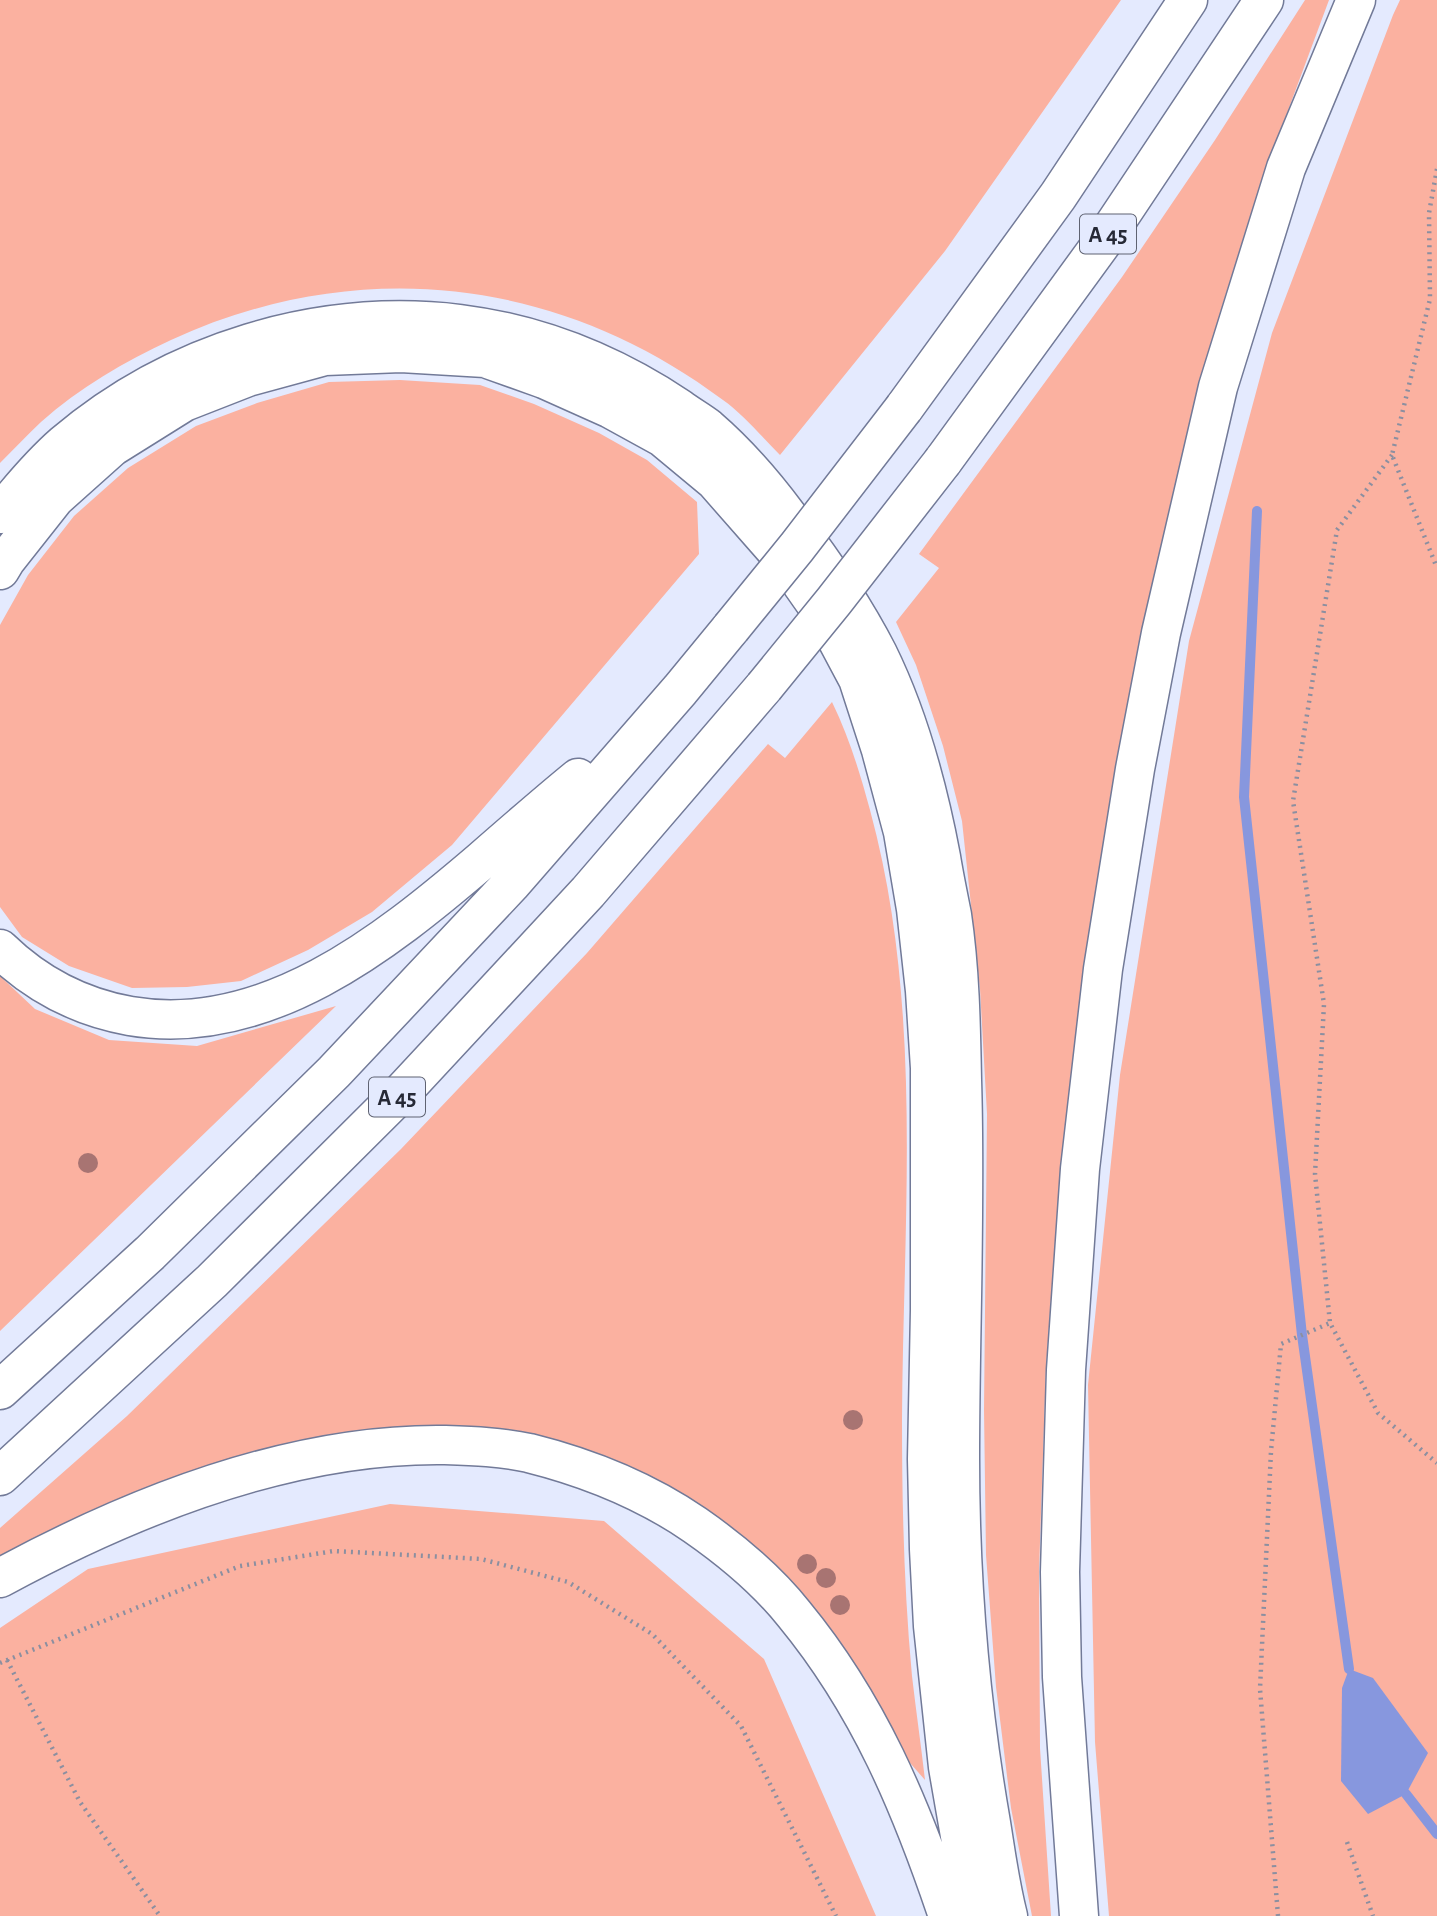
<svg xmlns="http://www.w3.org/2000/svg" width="1437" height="1916" viewBox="0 0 1437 1916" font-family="'Alegreya Sans',sans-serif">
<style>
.green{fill:#fbb1a0}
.water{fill:#8797de}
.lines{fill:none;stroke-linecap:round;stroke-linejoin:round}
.stream{stroke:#8797de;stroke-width:10}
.motorway-casing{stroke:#727a98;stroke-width:41}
.path{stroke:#8b8fa0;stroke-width:4.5;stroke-dasharray:2 5;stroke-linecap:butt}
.motorway{stroke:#fff;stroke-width:38}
.motorway-bridge-casing{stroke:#727a98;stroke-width:41;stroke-linecap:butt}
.motorway-bridge{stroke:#fff;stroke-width:38}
.tree{fill:#a87472}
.labels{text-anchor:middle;stroke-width:6;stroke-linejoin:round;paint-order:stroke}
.shield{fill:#e4eafe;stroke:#5f6372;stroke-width:2}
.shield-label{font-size:23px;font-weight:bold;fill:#262936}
</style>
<rect width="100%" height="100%" fill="#e4eafe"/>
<!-- green -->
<path class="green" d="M0,0H1121L945,251L780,455C762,437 744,415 723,400C559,277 358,254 171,340C125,361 79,388 41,422C27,435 14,449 0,463Z
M1305,0H1329L1263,178L1223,303L1188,430L1143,631L1113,786L1084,963L1061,1164L1046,1367L1039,1571L1040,1748L1051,1916H1032L1011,1808L996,1687L986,1555L984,1410L987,1114L980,989L962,821L943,746L916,665L896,622L939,568L919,554L1122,277L1215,140Z
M1400,0H1437V1916H1109L1095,1742L1088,1385L1120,1075L1189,641L1272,333L1393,15Z
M400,380L480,385L534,404L599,433L647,460L697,502L699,554L452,845L372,912L308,950L241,981L187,987L132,988L69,966L22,937L0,907V625L28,575L74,516L128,468L196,426L257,403L329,382Z
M832,702C849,737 860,773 870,810C924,1008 903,1217 902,1420C902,1505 904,1591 912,1676C916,1711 921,1745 925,1780L896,1747L712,1524L411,1435L0,1567V1528L127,1416L401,1149L587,953L768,744L785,758Z
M0,976L35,1009L109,1040L197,1046L336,1006L0,1331Z
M390,1504L604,1521L764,1659L876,1916H0V1628L88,1569Z"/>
<!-- water -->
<path class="water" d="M1349,1669L1373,1678L1428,1753L1406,1794L1368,1814L1341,1781L1342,1688Z"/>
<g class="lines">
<!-- stream -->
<path class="stream" d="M1257,511L1244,797L1302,1335L1349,1669
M1406,1794L1437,1834"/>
<!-- motorway casing -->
<g class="motorway-casing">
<path id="motorway" d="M904,408L1058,196L1188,0
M943,461L1104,240L1264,0
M0,514C20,489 40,465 64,444C172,352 319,307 460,324C539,334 613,364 679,408C688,415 699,421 708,428C738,454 764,484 787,515C821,559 853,605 878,654C909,717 928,788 941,857C944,876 948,895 952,915C960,969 961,1025 962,1080C966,1206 960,1332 960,1458C960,1580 970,1703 991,1823C996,1854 1000,1885 1008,1916
M0,570L6,560L55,498L112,447L184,402L248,377L325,356L401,353L485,358L544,379L611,409L662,437L715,481L787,563L825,617L858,679L881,750L903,832L916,909L925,991L930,1068V1310L927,1459L929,1549L933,1626L948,1767L974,1916
M0,949C36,984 80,1007 130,1016C265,1039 385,943 481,861C513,833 545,805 578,778
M0,1390L150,1253L334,1072L511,884L680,690L731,628
M0,1476L212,1281L404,1090L588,892L764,687
M0,1578C133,1506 291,1443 444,1445C472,1446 502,1447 529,1453C589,1468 644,1490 695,1525C731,1550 767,1580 794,1614C869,1705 911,1806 948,1916
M1079,1916L1062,1677L1060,1572L1066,1370L1080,1169L1103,969L1135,769L1161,633L1218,387L1286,168L1356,0"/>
</g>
<!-- path -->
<path class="path" d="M1437,169L1429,213L1430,299L1392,455L1437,568
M1392,455L1337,530L1293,801L1324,1004L1315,1174L1330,1323L1378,1413L1437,1463
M7,1660L80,1802L160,1916
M0,1663L240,1566L334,1551L481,1559L568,1582L652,1634L741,1726L836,1916
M1347,1842L1373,1916
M1278,1916L1260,1689L1271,1451L1281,1344L1330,1323"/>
<!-- motorway -->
<use href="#motorway" class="motorway"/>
<!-- motorway-bridge casing -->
<g class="motorway-bridge-casing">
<path id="motorway-bridge" d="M731,628L797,547L904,408
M764,687L834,601L943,461"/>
</g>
<!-- motorway-bridge -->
<use href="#motorway-bridge" class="motorway-bridge"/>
</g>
<!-- trees -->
<g class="tree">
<circle cx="88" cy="1163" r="10"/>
<circle cx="853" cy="1420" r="10"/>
<circle cx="807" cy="1564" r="10"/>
<circle cx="826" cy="1578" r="10"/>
<circle cx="840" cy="1605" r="10"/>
</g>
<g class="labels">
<!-- shield labels -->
<g class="shield">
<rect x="1080" y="214.5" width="56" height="39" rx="5"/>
<rect x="369" y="1077.5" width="56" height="39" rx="5"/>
</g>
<g class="shield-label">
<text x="1108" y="242">A 45</text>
<text x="397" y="1105">A 45</text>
</g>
</g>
</svg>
